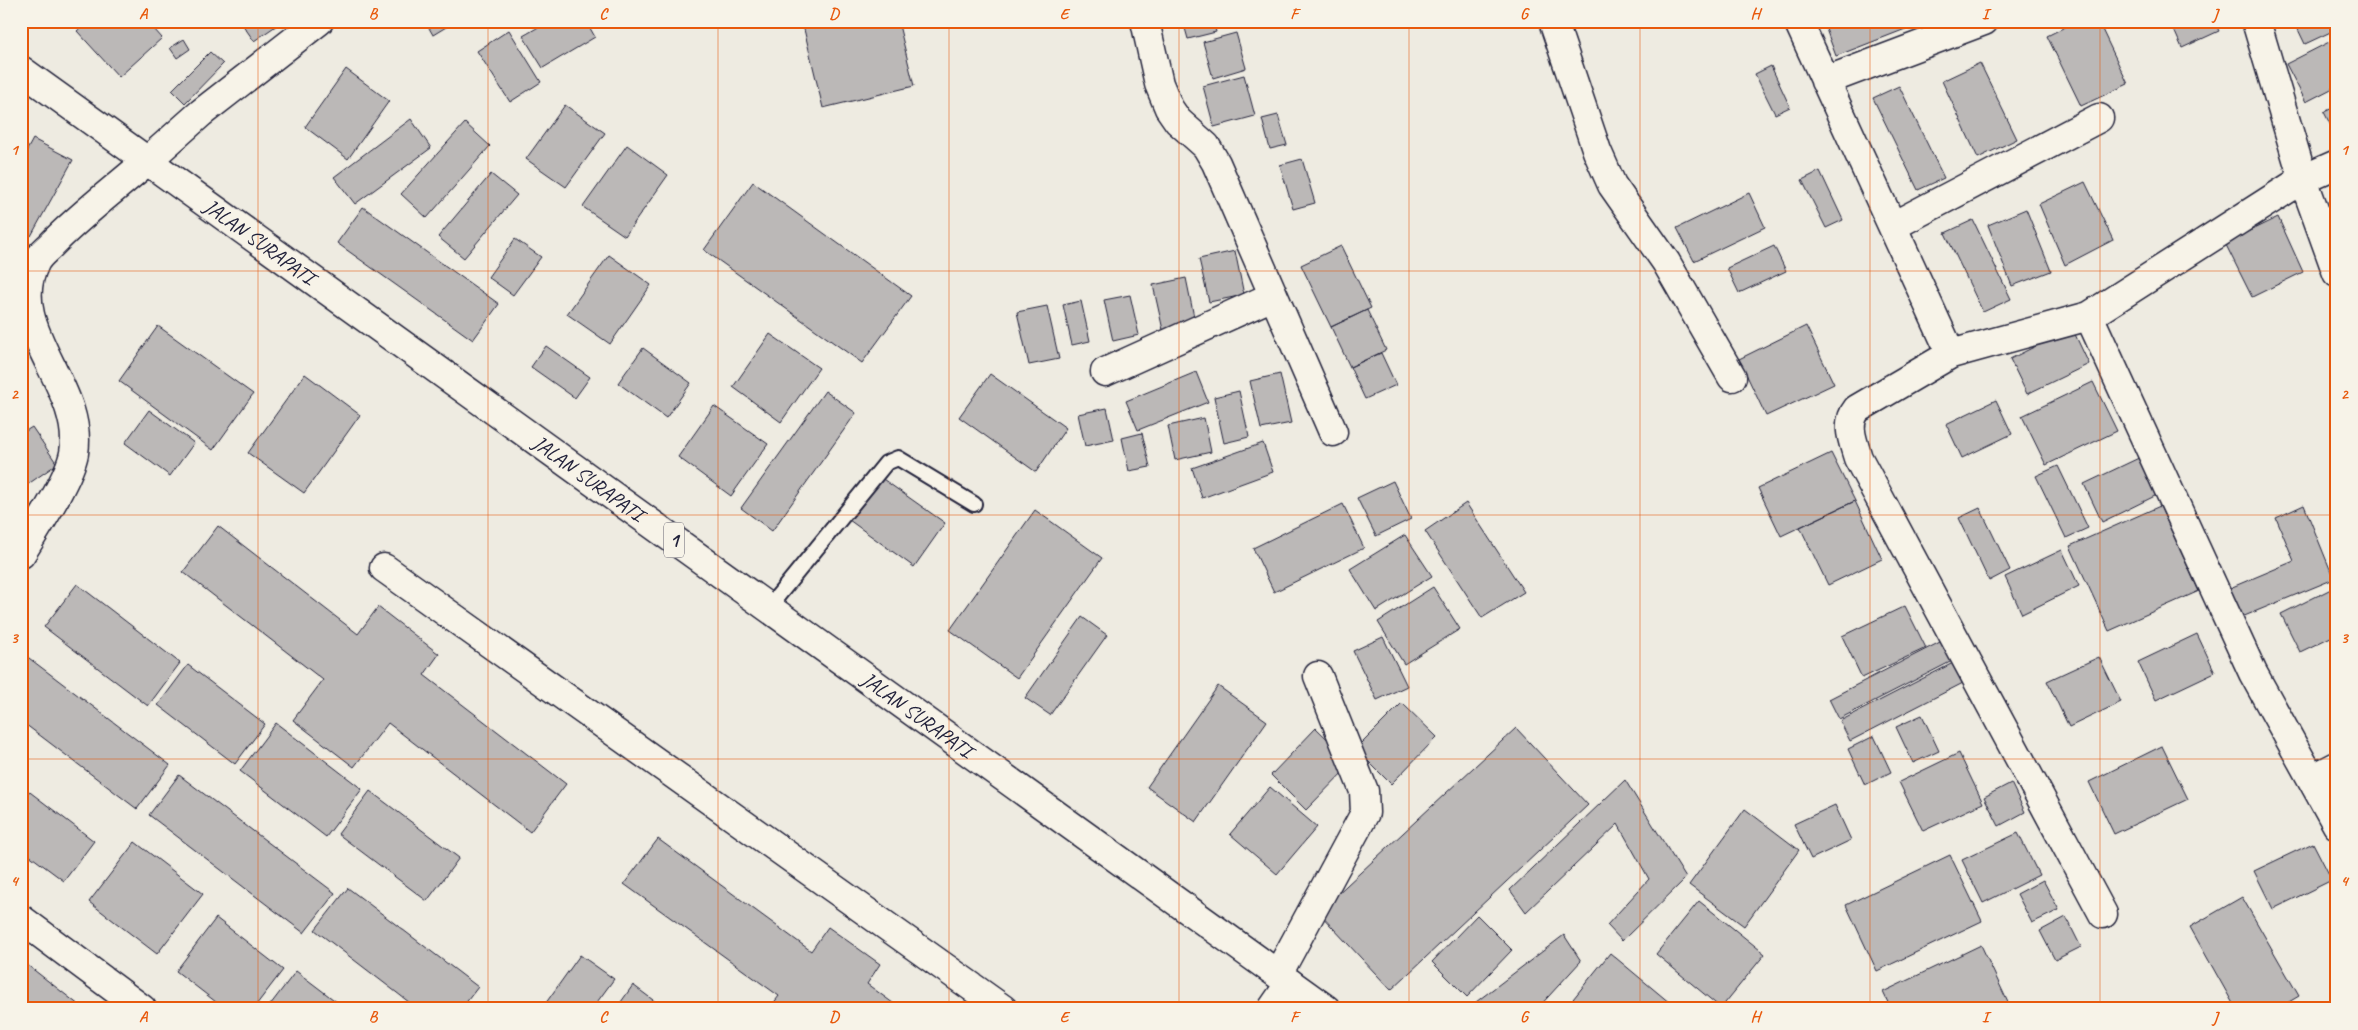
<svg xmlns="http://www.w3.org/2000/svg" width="2358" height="1030" viewBox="0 0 2358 1030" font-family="Caveat,sans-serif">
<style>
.building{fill:#bbb8b7;stroke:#22223b}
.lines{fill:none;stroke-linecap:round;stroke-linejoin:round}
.service-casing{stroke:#22223b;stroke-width:18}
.minor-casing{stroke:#22223b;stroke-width:31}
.tertiary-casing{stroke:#22223b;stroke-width:31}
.trunk-casing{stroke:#22223b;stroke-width:31}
.service{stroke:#f7f3e8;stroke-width:14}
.minor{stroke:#f7f3e8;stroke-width:28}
.tertiary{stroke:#f7f3e8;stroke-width:28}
.trunk{stroke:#f7f3e8;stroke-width:28}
.grid{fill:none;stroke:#e8590c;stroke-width:1;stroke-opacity:0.55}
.labels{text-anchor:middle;stroke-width:4;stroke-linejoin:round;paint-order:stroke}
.shield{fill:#f7f3e8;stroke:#62616f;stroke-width:1}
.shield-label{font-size:20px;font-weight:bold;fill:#22223b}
.street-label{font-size:21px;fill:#22223b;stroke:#f7f3e8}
.neatline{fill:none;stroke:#e8590c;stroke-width:2}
.grid-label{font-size:16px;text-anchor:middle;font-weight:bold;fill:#e8590c}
</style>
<rect width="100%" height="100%" fill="#eeebe1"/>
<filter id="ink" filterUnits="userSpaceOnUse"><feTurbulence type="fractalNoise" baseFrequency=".02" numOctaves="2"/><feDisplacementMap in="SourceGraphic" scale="10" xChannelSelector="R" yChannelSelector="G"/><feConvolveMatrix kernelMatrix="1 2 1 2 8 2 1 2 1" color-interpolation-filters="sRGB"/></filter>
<g filter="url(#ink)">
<!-- building -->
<path class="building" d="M88,21H147L162,38L119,77L77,31Z
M240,21H283L254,41Z
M425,21H456L433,35Z
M549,21H586L595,37L543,68L523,36Z
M802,21H898L914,86L823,108Z
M1183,21H1213L1216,32L1188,39Z
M1823,21H1906L1908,28L1836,56Z
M2077,21H2098L2128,84L2081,106L2047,36Z
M2170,21H2214L2219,31L2182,48Z
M2294,21H2337V29L2305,44Z
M509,30L541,82L510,102L477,51Z
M1236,33L1246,68L1213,78L1203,42Z
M2337,38V86L2306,102L2286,64Z
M184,39L190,49L177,58L170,48Z
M210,52L223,64L185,103L172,90Z
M1980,63L2017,139L1978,158L1942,81Z
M1771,66L1790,107L1775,114L1755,74Z
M346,69L389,101L348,159L305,127Z
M1244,75L1255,116L1214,127L1203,86Z
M1899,86L1944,178L1918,190L1873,98Z
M565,105L605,133L566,187L526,159Z
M2337,106V138L2324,112Z
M1278,115L1287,145L1270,149L1262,119Z
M411,119L431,148L355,204L334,177Z
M465,123L490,146L427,218L401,194Z
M33,139L73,160L31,236L21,231V161Z
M627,145L668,175L625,236L583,207Z
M1302,159L1315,203L1293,209L1280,165Z
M1820,171L1843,220L1826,228L1802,180Z
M491,174L517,195L464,258L438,237Z
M753,182L911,296L862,363L704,250Z
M2085,182L2113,240L2065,265L2039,204Z
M1749,193L1765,227L1694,261L1677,228Z
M363,207L499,304L473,340L337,243Z
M2026,209L2051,271L2012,286L1988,225Z
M2278,217L2303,272L2252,297L2225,243Z
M1973,220L2011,299L1983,312L1945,233Z
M515,239L541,257L513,295L488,277Z
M1341,246L1371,308L1331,327L1301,265Z
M1774,246L1786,271L1739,293L1727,268Z
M1235,251L1244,295L1209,302L1199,259Z
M609,255L651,285L610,344L567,314Z
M1186,278L1195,322L1163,330L1153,285Z
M1130,295L1139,335L1113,341L1104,300Z
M1081,301L1090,341L1072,345L1063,305Z
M1047,306L1059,359L1029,365L1017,312Z
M1367,310L1386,350L1350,367L1331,327Z
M158,326L253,394L213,450L119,381Z
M1806,326L1834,384L1766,416L1739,359Z
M2072,328L2089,364L2027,394L2010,359Z
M770,334L819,368L781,422L733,387Z
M546,346L590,377L575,398L531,367Z
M643,348L691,383L666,418L618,383Z
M1381,353L1396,385L1365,399L1350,367Z
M1196,372L1208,402L1138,430L1126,401Z
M305,374L360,415L304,493L248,453Z
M990,374L1066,428L1036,472L959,417Z
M1280,374L1291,423L1261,429L1250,381Z
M2093,382L2117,431L2046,465L2022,416Z
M825,391L856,413L772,531L741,508Z
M1239,391L1249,437L1224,443L1214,397Z
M1996,400L2012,434L1962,458L1946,424Z
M714,406L768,444L731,496L678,457Z
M1107,408L1114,440L1085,446L1078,414Z
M149,410L194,443L170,476L125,443Z
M1204,418L1211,452L1175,460L1168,426Z
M32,427L57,464L21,489V434Z
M1142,433L1150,467L1129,471L1122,438Z
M1263,443L1273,472L1202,498L1192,468Z
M1831,453L1855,501L1781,536L1758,488Z
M2143,456L2161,493L2102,522L2084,484Z
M2058,466L2088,528L2066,538L2036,476Z
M880,477L945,523L914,567L849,520Z
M1393,481L1411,519L1376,536L1357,498Z
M1855,501L1882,559L1828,585L1800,527Z
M1466,503L1524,592L1482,618L1425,531Z
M1343,504L1364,548L1274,592L1253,548Z
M2304,505L2334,579L2242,617L2230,588L2294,561L2276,518Z
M2160,506L2199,591L2109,631L2070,546Z
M1980,508L2010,570L1989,581L1959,518Z
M1035,510L1102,558L1017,678L950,630Z
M218,526L358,634L378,607L439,654L424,675L566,784L530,832L388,723L354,767L293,720L323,680L183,572Z
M1405,535L1432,576L1376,611L1350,569Z
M2062,550L2079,586L2022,614L2005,577Z
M77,584L180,663L148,706L44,627Z
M2337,586V634L2300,652L2281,614Z
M1433,587L1460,629L1404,664L1378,622Z
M1905,606L1926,648L1862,678L1842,636Z
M1082,617L1107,635L1050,715L1025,698Z
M2197,634L2215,672L2156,700L2138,662Z
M1383,637L1407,686L1377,700L1353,651Z
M1942,641L1952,661L1839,719L1829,699Z
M21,652L170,765L137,809L21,721Z
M2099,657L2121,702L2069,727L2047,681Z
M1953,663L1963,683L1850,741L1840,721Z
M188,665L265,724L235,764L158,705Z
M1218,686L1267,721L1196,822L1147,787Z
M1402,703L1437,737L1391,784L1356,749Z
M1922,715L1939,751L1913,763L1896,727Z
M276,723L362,789L326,837L240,771Z
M1316,728L1352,763L1306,810L1271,775Z
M1516,728L1588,805L1391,990L1318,912Z
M1874,736L1891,772L1865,785L1848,749Z
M2162,746L2188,799L2114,834L2089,782Z
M1959,753L1983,803L1923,831L1899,782Z
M179,775L335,893L304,933L149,815Z
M1625,780L1686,878L1622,941L1607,925L1649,879L1618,824L1526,912L1510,890Z
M2011,783L2025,812L1999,826L1984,797Z
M22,786L94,841L64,881L21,849Z
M1270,787L1317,827L1277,874L1230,834Z
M370,791L459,858L427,901L338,834Z
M1835,805L1851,840L1811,859L1794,824Z
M1745,809L1799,850L1744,926L1689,885Z
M2018,833L2039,875L1983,903L1962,860Z
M658,839L811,951L828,927L880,964L867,984L901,1009H769L779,996L624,884Z
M135,842L203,894L157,954L89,902Z
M2313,843L2332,880L2273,909L2254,871Z
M1950,855L1982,921L1877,971L1846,905Z
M2043,880L2059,910L2032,923L2017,894Z
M348,888L478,987L461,1009H418L315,930Z
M2242,897L2299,996L2277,1009H2236L2190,927Z
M1699,901L1765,954L1721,1008L1656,954Z
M1477,915L1512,950L1467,997L1432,962Z
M2066,917L2081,947L2055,960L2040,931Z
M216,918L283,970L253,1009H225L176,971Z
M1564,935L1581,961L1537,1009H1482L1476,1002Z
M1981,945L2011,1009H1891L1883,992Z
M1610,953L1676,1008V1009H1565Z
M580,955L614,979L592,1009H545L543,1007Z
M21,960L84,1009H21Z
M296,971L346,1009H267Z
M633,985L665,1009H616Z
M1685,1002L1694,1009H1680Z"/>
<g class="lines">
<!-- service casing -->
<g class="service-casing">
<path id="service" d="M768,608L886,463L898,458L974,504"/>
</g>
<!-- minor casing -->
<g class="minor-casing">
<path id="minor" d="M1145,21L1159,84L1169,108L1178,121L1206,146L1216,163L1333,432
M1553,21L1597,151L1612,185L1666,262L1732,377
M1798,21L1951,354
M2256,21L2303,179L2337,273
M1825,81L1984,21
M1893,226L2099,118
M2089,316L2253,673L2337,825
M1105,372L1273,296
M21,554C36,529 69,480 74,453C85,386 3,328 35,263C38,256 45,251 50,246C80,215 115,189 147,161
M384,568L1003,1009
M2312,779L2337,766
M2103,914L1858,458C1853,441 1845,424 1857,409L1951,354L2089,316L2303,179L2337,164
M21,919L142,1009
M1278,974L1365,813L1364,791L1318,676
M1272,1009L1290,983"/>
</g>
<!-- tertiary casing -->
<g class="tertiary-casing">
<path id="tertiary" d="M147,161L201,113L319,21"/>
</g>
<!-- trunk casing -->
<g class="trunk-casing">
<g id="trunk">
<path id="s1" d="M21,70L1326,1009"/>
</g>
</g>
<!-- service -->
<use href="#service" class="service"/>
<!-- minor -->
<use href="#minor" class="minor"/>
<!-- tertiary -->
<use href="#tertiary" class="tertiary"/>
<!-- trunk -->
<use href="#trunk" class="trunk"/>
</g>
</g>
<!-- grid -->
<path class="grid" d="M258,21V1009M488,21V1009M718,21V1009M949,21V1009M1179,21V1009M1409,21V1009M1640,21V1009M1870,21V1009M2100,21V1009M21,271H2337M21,515H2337M21,759H2337"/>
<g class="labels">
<!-- shield labels -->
<rect class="shield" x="664" y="522.5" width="20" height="35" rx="4"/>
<g class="shield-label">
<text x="674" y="547">1</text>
</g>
<!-- street labels -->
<g class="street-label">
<text dy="7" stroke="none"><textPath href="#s1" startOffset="294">JALAN SURAPATI</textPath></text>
<text dy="7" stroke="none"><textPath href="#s1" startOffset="699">JALAN SURAPATI</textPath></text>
<text dy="7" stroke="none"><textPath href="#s1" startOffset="1104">JALAN SURAPATI</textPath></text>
</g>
</g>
<!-- margin -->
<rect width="2358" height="1030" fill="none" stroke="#f7f3e8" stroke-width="55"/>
<rect x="28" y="28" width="2302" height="974" class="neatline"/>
<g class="grid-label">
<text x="143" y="19">A</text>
<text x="373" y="19">B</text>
<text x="603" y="19">C</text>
<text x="834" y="19">D</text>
<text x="1064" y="19">E</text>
<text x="1294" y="19">F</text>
<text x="1524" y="19">G</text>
<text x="1755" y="19">H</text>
<text x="1985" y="19">I</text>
<text x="2215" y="19">J</text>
<text x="14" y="155">1</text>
<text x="2344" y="155">1</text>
<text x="14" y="399">2</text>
<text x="2344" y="399">2</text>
<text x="14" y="643">3</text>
<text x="2344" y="643">3</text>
<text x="14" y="886">4</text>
<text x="2344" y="886">4</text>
<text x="143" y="1022">A</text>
<text x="373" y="1022">B</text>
<text x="603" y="1022">C</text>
<text x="834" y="1022">D</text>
<text x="1064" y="1022">E</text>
<text x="1294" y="1022">F</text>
<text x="1524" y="1022">G</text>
<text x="1755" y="1022">H</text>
<text x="1985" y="1022">I</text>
<text x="2215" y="1022">J</text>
</g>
</svg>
